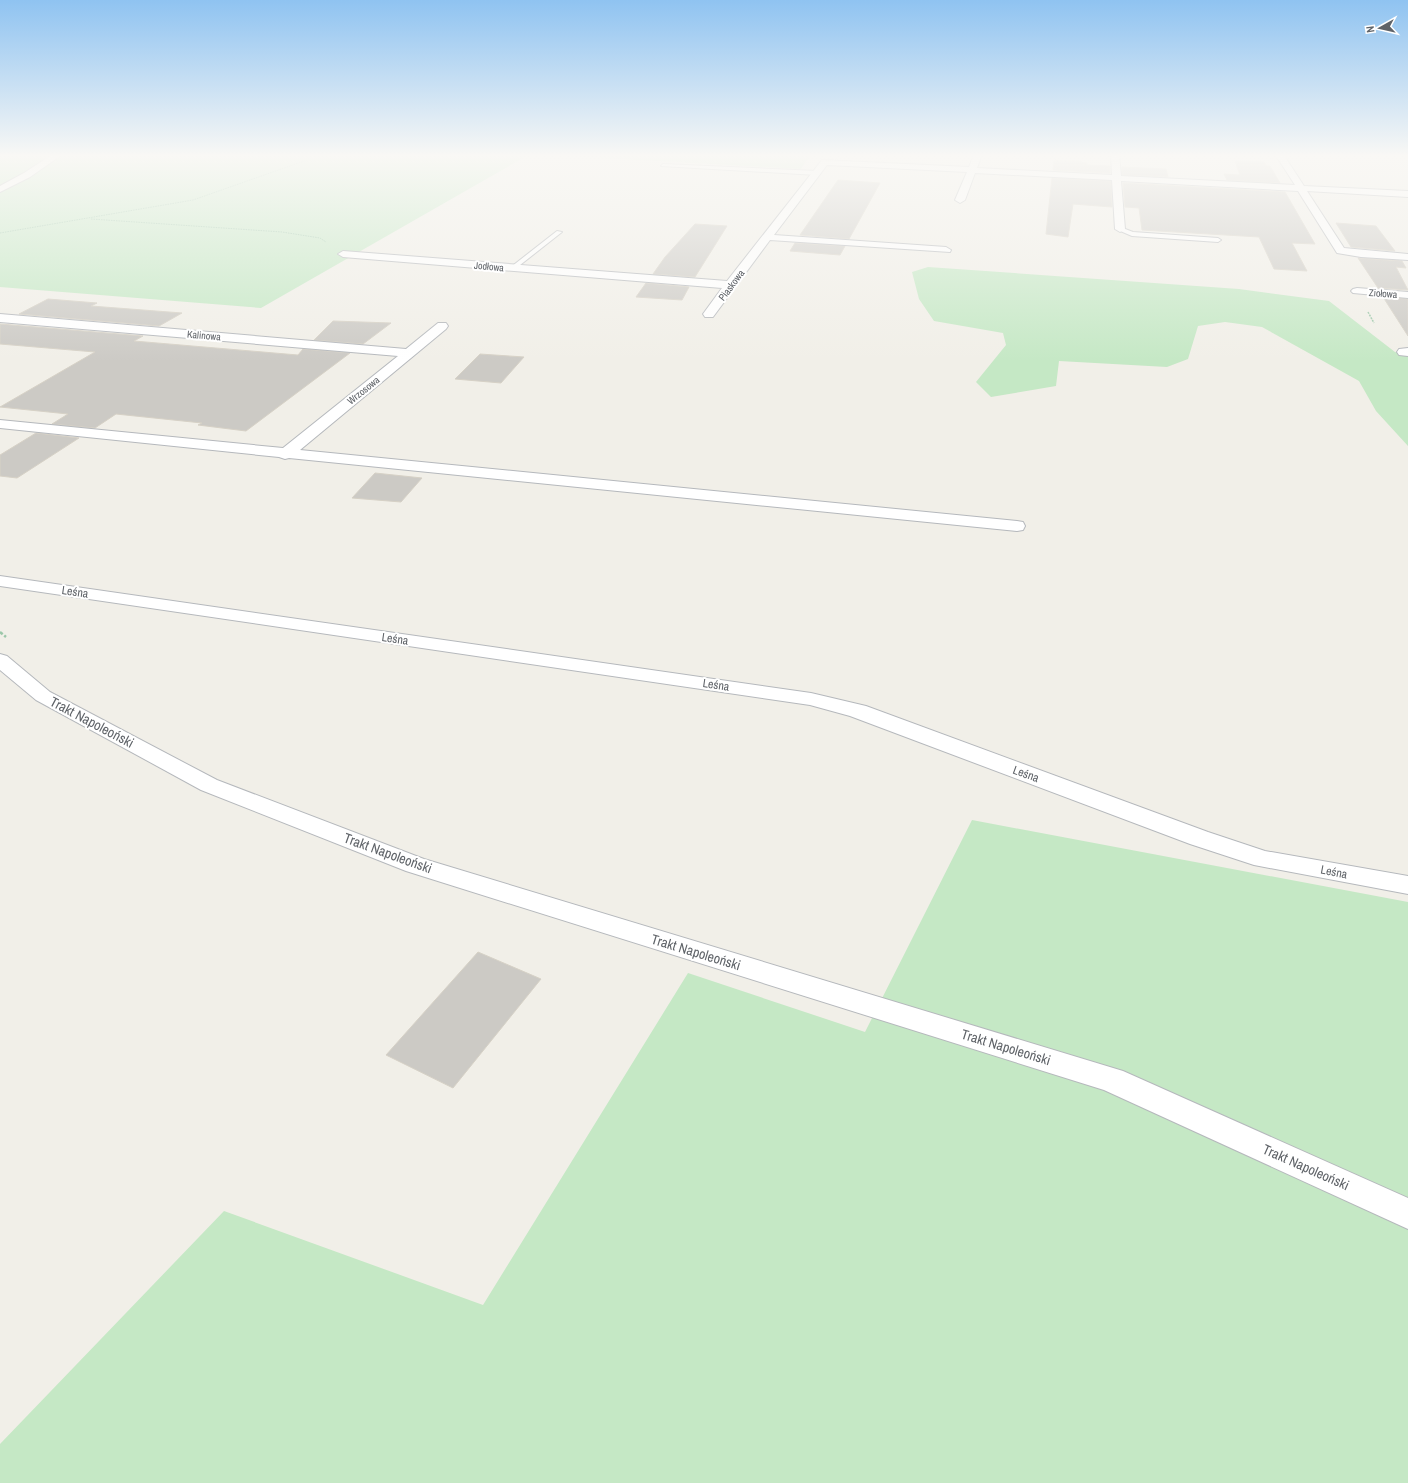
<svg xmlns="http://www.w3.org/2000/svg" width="1408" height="1483" viewBox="0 0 1408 1483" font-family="'Archivo Narrow',sans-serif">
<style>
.green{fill:#c5e8c5}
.building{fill:#cccac5;stroke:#d6d1c6}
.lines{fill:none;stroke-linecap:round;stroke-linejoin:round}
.lane-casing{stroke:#b5b8bc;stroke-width:2}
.street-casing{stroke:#b5b8bc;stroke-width:2}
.path-far2{stroke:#9cc7a9;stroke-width:1;stroke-dasharray:1.5 1;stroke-linecap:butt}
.path-far1{stroke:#9cc7a9;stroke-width:1.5;stroke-dasharray:2 1;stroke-linecap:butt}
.path{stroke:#9cc7a9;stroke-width:2.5;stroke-dasharray:3.5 2;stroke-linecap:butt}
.lane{fill:#fff;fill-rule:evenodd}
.street{fill:#fff;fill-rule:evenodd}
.labels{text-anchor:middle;stroke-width:4;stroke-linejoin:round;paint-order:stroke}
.far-street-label{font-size:10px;fill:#5f6368;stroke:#fff}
.street-label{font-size:12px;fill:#5f6368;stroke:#fff}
.near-street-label{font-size:14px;fill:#5f6368;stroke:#fff}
</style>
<rect width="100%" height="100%" fill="#f1efe8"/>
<!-- green -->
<path class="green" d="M0,154H530L261,308L0,287Z
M537,154H811L801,169Z
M928,267L1239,289L1329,301L1395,352L1408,354V446L1376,411L1359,381L1262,327L1225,322L1198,326L1188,359L1167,367L1059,361L1056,386L991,397L976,382L1006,345L1003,333L934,321L919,299L912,272Z
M972,820L1408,902V1483H0V1444L224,1211L483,1305L688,973L865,1032Z"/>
<!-- building -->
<path class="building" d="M1054,160L1080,161V162L1087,163V165L1110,166V173L1053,170Z
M1235,161L1264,162L1267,166H1270L1280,183L1227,180L1224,174L1240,175Z
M1122,167L1166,169L1168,177L1122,175Z
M1052,178L1111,181L1112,207L1073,204L1068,237L1046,234Z
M838,180L880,183L849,239L800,235Z
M1123,183L1285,192L1315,244L1292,243L1307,271L1274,269L1259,237L1142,230L1139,208L1125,207Z
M1336,223L1376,226L1395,251L1351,247Z
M695,224L727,226L695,277L653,274L665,257Z
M795,243L845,246L840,255L790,251Z
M1358,258L1402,261L1406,268L1396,267L1408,290L1378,288Z
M646,283L689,287L682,300L636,297Z
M1383,297L1408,299V336Z
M48,299L97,303L91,306L182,313L159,326L19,314Z
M333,321L391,323L363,344L314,340Z
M0,324L143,336L134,341L298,355L303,349L350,353L246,431L198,425L202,423L116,414L95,428L52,424L68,414L0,407L95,352L0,344Z
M480,354L524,357L501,383L455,379Z
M36,433L79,438L17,478L0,476V455Z
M375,473L422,478L401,502L352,498Z
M478,952L541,979L453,1088L386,1055Z"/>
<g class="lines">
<!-- lane casing -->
<g class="lane-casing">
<path id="lane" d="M663,164L817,171L820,173L817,175L661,166Z
M1120,227L1133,232L1218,238L1221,240L1218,242L1132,236L1118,230V228Z
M557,231L562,232L515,269H511V267Z"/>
</g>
<!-- street casing -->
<g class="street-casing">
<path id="street" d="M53,154H63L30,177L0,192V186L24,173Z
M974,154H982L977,168L1112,175L1111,154H1119L1121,176L1295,185L1275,154H1283L1304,186L1408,191V197L1307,191L1344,248L1408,254V260L1361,257L1337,253L1298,191L1121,181L1125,229L1120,232L1115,229L1112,180L975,173L965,200L960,203L955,200L967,172L827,165L774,235L946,247L951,250L950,252L770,240L713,317H705L703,314L722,288L343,257L338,254L343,251L727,281L822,160L969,167Z
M1357,288L1408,292V298L1353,293L1351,291L1353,289Z
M0,314L406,349L438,323H446L448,326L446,329L300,450L1017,521L1023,522L1025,526L1023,530L1017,531L289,458L285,459L279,457L0,428V420L283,448L398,356L0,322Z
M1408,348V356L1399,355L1397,352L1399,349Z
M0,576L811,693L866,706L1208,832L1265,851L1408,876V894L1254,865L1190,844L850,716L810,705L0,586Z
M0,654L7,656L50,692L217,780L424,859L1123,1071L1408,1198V1229L1104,1090L406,871L201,790L36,700L0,670Z"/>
</g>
<!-- path-far2 -->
<path class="path-far2" d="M91,219L282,232L320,238L326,242
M0,233L193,200L307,160"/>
<!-- path-far1 -->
<path class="path-far1" d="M1368,312L1374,323"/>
<!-- path -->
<path class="path" d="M0,632L6,637"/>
<!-- lane -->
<use href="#lane" class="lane"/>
<!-- street -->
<use href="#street" class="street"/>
</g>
<!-- sky -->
<linearGradient id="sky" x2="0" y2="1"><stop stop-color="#8fc3f1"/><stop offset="0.43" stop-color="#f9f8f5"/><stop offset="1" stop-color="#f9f8f5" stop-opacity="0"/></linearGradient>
<rect width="1408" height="362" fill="url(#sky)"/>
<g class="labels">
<!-- far-street labels -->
<g class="far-street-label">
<text transform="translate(489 266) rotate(5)" y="4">Jodłowa</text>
<text transform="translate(731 285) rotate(-53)" y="4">Piaskowa</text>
<text transform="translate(1383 293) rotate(4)" y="4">Ziołowa</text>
<text transform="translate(204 335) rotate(5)" y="4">Kalinowa</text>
<text transform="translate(363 390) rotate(-39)" y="4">Wrzosowa</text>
</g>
<!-- street labels -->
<g class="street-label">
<text transform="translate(75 592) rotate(8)" y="4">Leśna</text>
<text transform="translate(395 639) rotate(8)" y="4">Leśna</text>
<text transform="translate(716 685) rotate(8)" y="4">Leśna</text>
<text transform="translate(1026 774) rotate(20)" y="4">Leśna</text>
<text transform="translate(1334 872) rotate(11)" y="4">Leśna</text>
</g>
<!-- near-street labels -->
<g class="near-street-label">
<text transform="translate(92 722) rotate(28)" y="5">Trakt Napoleoński</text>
<text transform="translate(388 853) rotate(20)" y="5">Trakt Napoleoński</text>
<text transform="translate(696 952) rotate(17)" y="5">Trakt Napoleoński</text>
<text transform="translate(1006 1047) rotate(17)" y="5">Trakt Napoleoński</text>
<text transform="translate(1306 1167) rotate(24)" y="5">Trakt Napoleoński</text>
</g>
</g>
<!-- north arrow -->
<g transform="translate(1380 28) rotate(262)" stroke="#ffffff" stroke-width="3" paint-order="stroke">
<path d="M0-3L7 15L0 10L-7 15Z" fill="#5f6368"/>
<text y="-6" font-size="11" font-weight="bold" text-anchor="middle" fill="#5f6368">N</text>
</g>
</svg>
